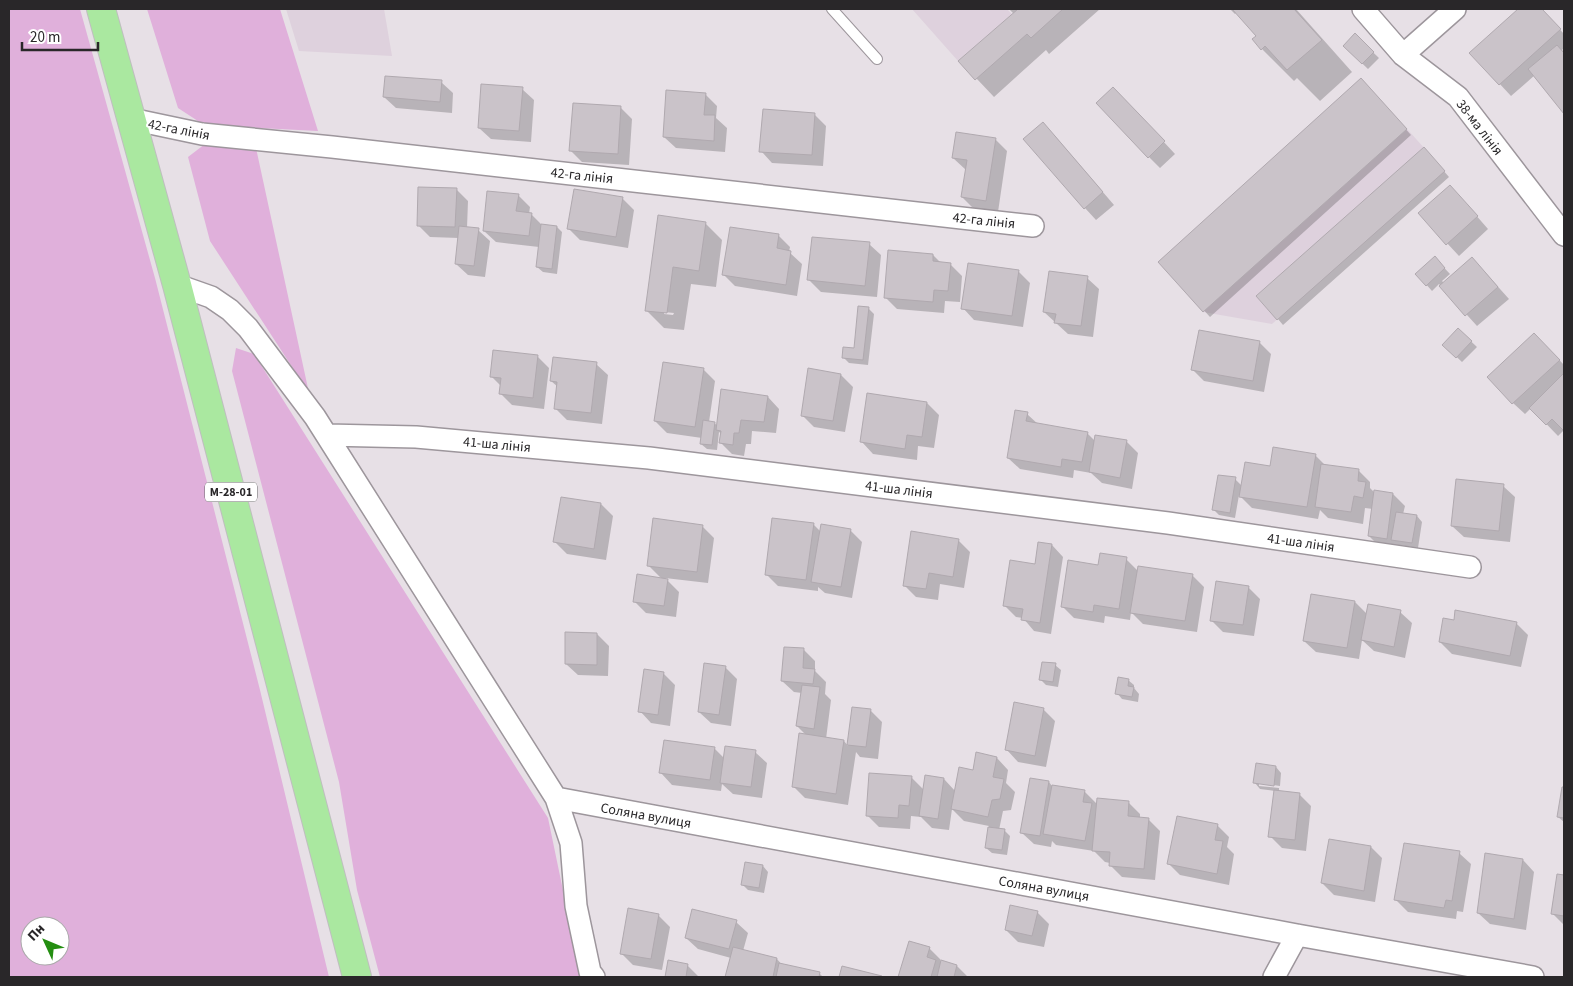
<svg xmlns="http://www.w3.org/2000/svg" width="1573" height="986" viewBox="0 0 1573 986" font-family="'Source Sans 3',sans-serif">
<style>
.built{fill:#ded1dd}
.green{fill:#e0b0db;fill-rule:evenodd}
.shadow{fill:#0003;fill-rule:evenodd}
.building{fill:#cac3c9;stroke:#b0a9af}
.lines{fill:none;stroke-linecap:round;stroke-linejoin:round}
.service-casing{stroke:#9d969c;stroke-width:12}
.minor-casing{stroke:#9d969c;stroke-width:24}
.trunk-casing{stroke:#bfbebf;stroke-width:30}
.service{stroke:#fff;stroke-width:10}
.minor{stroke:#fff;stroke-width:21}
.trunk{stroke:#aae8a0;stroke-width:28}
.labels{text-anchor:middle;stroke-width:4;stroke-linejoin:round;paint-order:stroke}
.shield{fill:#fff;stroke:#696869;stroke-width:1}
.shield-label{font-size:12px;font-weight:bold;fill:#292729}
.street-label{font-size:14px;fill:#292729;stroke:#fff}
</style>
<rect width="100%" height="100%" fill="#e7e0e6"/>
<!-- built -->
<path class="built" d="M286,9H384L392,56L299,51Z
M912,9H1007L1012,14L958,61Z
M1361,78L1445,171L1272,324L1203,312L1158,262Z"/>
<!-- green -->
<path class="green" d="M9,9H80L155,278L260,690L329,977H9ZM30,926H60V956H30Z
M147,9H280L318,131L204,125L178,108Z
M205,144L256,148L309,393L210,241L188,157Z
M236,348L254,354L548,818L581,977H380L357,890L339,782L232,371Z"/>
<!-- shadow -->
<path class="shadow" d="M1009,9H1100L1049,54L1046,50L994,97L960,61L1014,14Z
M1230,9H1296L1352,72L1320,101L1297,78L1294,81L1262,49L1254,39L1258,36L1237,12L1235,14Z
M1520,9H1541L1564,34V48L1562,50L1564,53V112L1535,75L1511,96L1471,53Z
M1355,35L1379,58L1368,69L1344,46Z
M441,82L453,93L452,113L396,108L384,97Z
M1367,86L1411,135L1210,317L1160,262Z
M522,89L534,100L531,142L491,139L479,128Z
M705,94L717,106L716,118L727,128L725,152L676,148L664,137Z
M1125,100L1175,154L1160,168L1149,157Z
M620,107L632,119L629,165L582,162L570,150Z
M814,114L826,126L823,166L772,163L761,151Z
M1054,135L1114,205L1096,220L1085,208Z
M995,139L1007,151L998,212L974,209L962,197L966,170L953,158Z
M1429,154L1449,177L1283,325L1278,319Z
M456,189L468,201L467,228L478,230L490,241L485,277L468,275L456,264L459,238L430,237L418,225Z
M518,195L530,207L529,214H531L542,225L557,227L562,232L557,274L543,272L537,267L539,247L496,242L484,231Z
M622,198L634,210L628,248L580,240L568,228Z
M1461,198L1488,229L1459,256L1420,214Z
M659,217L705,223L722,240L716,287L691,284L684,330L664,328L646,310ZM664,312L674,313L673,315L664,314Z
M778,235L790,247L789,252L802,264L797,296L735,286L724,275Z
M869,244L881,255L877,297L821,292L809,280Z
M933,255L941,263L950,264L962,276L960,302L945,301L944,313L897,309L885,297Z
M1435,258L1450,274L1442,281L1444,283L1483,270L1509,299L1477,326L1439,284L1432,291L1417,274Z
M1018,271L1030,283L1023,327L974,320L963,308Z
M1087,278L1099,289L1093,337L1068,334L1044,312Z
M868,308L874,314L868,365L849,363L843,357L855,350Z
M1458,329L1477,347L1462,362L1444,345Z
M1260,343L1271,354L1264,392L1204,381L1192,369Z
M1546,346L1564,365V430L1558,436L1531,408L1525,414L1513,403Z
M537,356L549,368L544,409L512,405L500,393L501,386L492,377Z
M596,364L608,375L602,424L567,420L555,408L558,387L551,381Z
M703,369L715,381L709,422L714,423L718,426L768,397L779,409L776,433L752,431L751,444H746L744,456L732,454L720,442L722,434L719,432L717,450L707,449L701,444L702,438L667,433L655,421Z
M841,375L853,387L845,432L814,427L802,415Z
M927,403L939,415L934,448L918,446L917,460L873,454L862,442Z
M1027,414L1039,425L1087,433L1095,441H1126L1138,453L1132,489L1102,483L1091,473L1074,470L1073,478L1020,469L1008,458Z
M1315,455L1326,466L1359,471L1370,482V488L1375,493L1393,494L1405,506L1403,514L1417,516L1422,522L1418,548L1399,545L1398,550L1381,548L1369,536L1373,509L1365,508L1363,524L1328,518L1320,510L1318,519L1252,508L1239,495L1235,518L1219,515L1214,510L1235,479L1242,486L1271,467Z
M1503,486L1515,497L1510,542L1464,537L1452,526Z
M601,504L613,516L606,560L567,554L555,542Z
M813,524L821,532L850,530L862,542L852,598L825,593L818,587V591L778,586L766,574Z
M702,526L714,538L708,583L665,578L679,592L676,617L646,613L634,601L662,579L648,565Z
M958,540L970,552L964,588L940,584L938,600L916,597L904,585Z
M1052,545L1063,557L1051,634L1034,631L1023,618L1016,617L1004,605Z
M1126,559L1138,571L1192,575L1204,587L1197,632L1143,624L1131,612L1130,620L1105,616L1104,623L1074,618L1062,606L1099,566Z
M1248,587L1260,599L1254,636L1223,632L1211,620Z
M1355,602L1367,614L1400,612L1412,623L1405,658L1374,651L1362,640L1359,659L1316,652L1304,641Z
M1455,622L1516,623L1528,635L1521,667L1452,654L1440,642Z
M597,634L609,646L608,676L578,675L566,664Z
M804,650L815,661V671L826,682L825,694L831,700L826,739L844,741L848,746L853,708L870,710L882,722L878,759L860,757L856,752L848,805L805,798L793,786L807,736L797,726L802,693L794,692L782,681Z
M1055,665L1061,670L1058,687L1046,685L1041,680Z
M725,667L737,679L731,726L711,723L699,712Z
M663,673L675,685L670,726L651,723L640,711Z
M1128,680L1134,685V688L1139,694L1138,702L1122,699L1117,693Z
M1043,709L1055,721L1046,767L1018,762L1007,750Z
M714,748L724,758L755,752L767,763L762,798L733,794L722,784L721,791L672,785L661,773Z
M997,758L1008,770L1006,783L1015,792L1011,810L1003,811L999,830H1004L1010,836L1007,855L992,853L986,848L989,826L964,821L952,809L949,830L932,828L921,817L911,816L910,829L879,827L867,815L911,777L924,790L944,779L956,792L974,772Z
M1276,767L1281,773L1280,786L1259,783V786L1279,788V792L1299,794L1311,806L1306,851L1282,848L1270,836L1275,791L1260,789L1255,783Z
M1049,782L1052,786L1085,792L1097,804L1129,803L1140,814V818L1148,819L1160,831L1155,880L1122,877L1110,865V863L1105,862L1094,851L1056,845L1052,841L1051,847L1034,844L1022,833Z
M1563,788L1564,789V822L1558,817Z
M1217,825L1229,837L1227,847L1234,854L1229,885L1180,875L1169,864Z
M1371,847L1382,858L1375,902L1334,895L1322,883Z
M1459,853L1471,864L1463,912L1457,911L1456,919L1408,912L1396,900Z
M1523,860L1534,872L1526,930L1490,924L1478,913Z
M763,866L768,872L764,893L748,890L742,884Z
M1558,875L1564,876V925L1552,913Z
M1037,912L1049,924L1044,947L1018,942L1006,930Z
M658,915L670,927L662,970L633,965L621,953Z
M736,922L748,933L743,951L777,959L783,966L819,973L823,977H727L731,958L698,949L686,938Z
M910,942L929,948L941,960L940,961L957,966L968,977H899Z
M669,962L687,965L699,977H667Z"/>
<!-- building -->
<path class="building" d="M1018,9H1063L1031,38L1027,34L975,80L958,61Z
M1232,9H1294L1322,40L1287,70L1265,46L1261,50L1252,39L1256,36Z
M1518,9H1542L1561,29L1499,85L1469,53Z
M1355,33L1374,52L1362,64L1343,46Z
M1557,45L1564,53V114L1528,69Z
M385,76L442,80L440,102L383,97Z
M1361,78L1407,129L1203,312L1158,262Z
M481,84L523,87L519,131L478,128Z
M1113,87L1165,141L1148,158L1096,103Z
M666,90L706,93L704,115H715L714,141L663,137Z
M573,103L621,106L618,154L569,151Z
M763,109L815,113L812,155L759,152Z
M1043,122L1103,192L1084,209L1023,139Z
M956,132L996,138L986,201L961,197L967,160L952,158Z
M1424,147L1445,171L1277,320L1256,296Z
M1450,185L1478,216L1446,245L1418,213Z
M418,187L457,188L455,227L417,226Z
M574,189L623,197L616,237L567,229Z
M487,191L519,194L516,211L532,213L529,236L483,231Z
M658,215L706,222L699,271L673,267L667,313L645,311Z
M541,224L557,226L552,269L536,267Z
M459,226L479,228L474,266L455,264Z
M730,227L779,234L777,248L791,251L786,285L722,275Z
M812,237L870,242L865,286L807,280Z
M888,250L933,254V261L951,263L948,291L934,290L933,302L884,298Z
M1435,256L1445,268L1426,286L1415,274Z
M1472,257L1498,287L1465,316L1439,286Z
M968,263L1019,270L1012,316L961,309Z
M1049,271L1088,276L1081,326L1054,323L1056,314L1043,312Z
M858,306L869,307L863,360L842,358L843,347L854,348Z
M1458,328L1472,341L1456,358L1442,345Z
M1199,330L1260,341L1253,381L1191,370Z
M1534,333L1560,360L1512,404L1487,377Z
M493,350L538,355L533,398L499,394L501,378L490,377Z
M553,357L597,362L591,413L554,409L557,382L550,381Z
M663,362L704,368L695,427L654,421Z
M808,368L841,374L833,421L801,416Z
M1564,373V431L1552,419L1546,425L1529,408Z
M721,389L768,396L764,422L741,420L739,433H734L733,445L719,443L721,431L716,430Z
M867,393L927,402L922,437L907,435L905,449L860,442Z
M1015,410L1028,412L1026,421L1088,432L1082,462L1062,459L1061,467L1007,458Z
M703,420L715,422L712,445L700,444Z
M1095,435L1127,440L1120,478L1089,472Z
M1273,447L1316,454L1307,507L1239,497L1245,462L1270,466Z
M1321,464L1359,469L1358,481L1366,482L1363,498L1354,496L1351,512L1315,507Z
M1218,475L1236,477L1230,513L1212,510Z
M1456,479L1504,484L1499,531L1451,526Z
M1374,490L1393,493L1387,539L1368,536Z
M561,497L601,503L594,549L553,542Z
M1396,512L1417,515L1412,543L1391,540Z
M653,518L703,525L697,572L647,566Z
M772,518L814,523L806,580L765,575Z
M821,524L851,529L841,587L811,582Z
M911,531L959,539L953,577L929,573L926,589L903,586Z
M1038,542L1052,544L1040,623L1021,620L1023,609L1003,606L1010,560L1035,564Z
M1100,553L1127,557L1119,609L1094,605L1093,612L1061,607L1068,560L1098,565Z
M1138,566L1193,574L1185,621L1130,613Z
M637,574L668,579L664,606L633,602Z
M1216,581L1249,586L1243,625L1210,621Z
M1311,594L1355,601L1347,648L1303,641Z
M1368,604L1401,610L1394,647L1361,640Z
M1455,610L1517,622L1510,656L1439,642L1443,618L1454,620Z
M565,632L597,633V665L565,664Z
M784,647L804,648L803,668L815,669L813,684L781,681Z
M1042,662L1056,663L1053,682L1039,680Z
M704,663L726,666L719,715L698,712Z
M644,669L664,672L658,715L638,712Z
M1118,677L1129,679L1128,686L1134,687L1132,697L1115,694Z
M802,685L820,687L814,729L796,726Z
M1014,702L1044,708L1035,756L1005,750Z
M852,707L871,709L866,747L847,745Z
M799,733L844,740L836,794L792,787Z
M664,740L715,747L710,780L659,773Z
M725,746L756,750L751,787L720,783Z
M976,752L997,757L993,777L1004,779L1000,799L992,800L988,817L951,809L959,767L973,770Z
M1256,763L1276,766L1274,786L1253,783Z
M869,773L912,776L909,806L899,805L898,818L866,816Z
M925,775L944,778L938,819L919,816Z
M1030,778L1049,781L1040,836L1020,833Z
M1052,785L1085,790L1083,802L1092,803L1085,841L1043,834Z
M1562,787H1564V818L1557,817Z
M1274,790L1300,793L1295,840L1268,837Z
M1097,798L1129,801L1128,816L1149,818L1144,869L1109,866L1110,852L1092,851Z
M1177,816L1218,824L1215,840L1223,841L1217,874L1167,864Z
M988,827L1005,829L1002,850L985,848Z
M1329,839L1371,846L1364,891L1321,883Z
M1404,843L1460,851L1452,901L1446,900L1444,908L1394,900Z
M1485,853L1523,859L1514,919L1477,913Z
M745,862L763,865L759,888L741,885Z
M1557,874L1564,875V916L1551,914Z
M1010,905L1038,911L1032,936L1005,930Z
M628,908L659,914L651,959L620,954Z
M692,909L737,920L729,949L685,938Z
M909,941L930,947L927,957L936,960L931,977H898Z
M733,947L777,958L773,977H725Z
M668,960L688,964L686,977H665Z
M941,960L957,965L954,977H937Z
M779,963L820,972L819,977H776Z
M842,966L882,976L881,977H839Z"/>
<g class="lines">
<!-- service casing -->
<g class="service-casing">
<path id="service" d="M832,9L877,59"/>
</g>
<!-- minor casing -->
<g class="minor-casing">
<path id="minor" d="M1363,9L1403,55L1458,97L1564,235
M1403,55L1455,9
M131,119L202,134L332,147L1033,226
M177,285L211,297L230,310L248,328L315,417L556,798L571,843L576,906L590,972L594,977
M327,435L416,437L649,458L1168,523L1470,567
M556,798L1297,935L1533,977
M1274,977L1297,935"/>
</g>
<!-- trunk casing -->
<g class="trunk-casing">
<path id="trunk" d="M101,9L177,285L357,977"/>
</g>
<!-- service -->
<use href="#service" class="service"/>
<!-- minor -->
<use href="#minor" class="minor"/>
<!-- trunk -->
<use href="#trunk" class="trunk"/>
</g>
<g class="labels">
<!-- shield labels -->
<rect class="shield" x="205" y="482.5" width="52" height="19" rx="4"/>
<g class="shield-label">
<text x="231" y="496">М-28-01</text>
</g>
<!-- street labels -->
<g class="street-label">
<text transform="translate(1480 127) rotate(52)" y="5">38-ма лінія</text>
<text transform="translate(179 129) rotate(11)" y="5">42-га лінія</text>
<text transform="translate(582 175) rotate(6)" y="5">42-га лінія</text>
<text transform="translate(984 220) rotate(6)" y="5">42-га лінія</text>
<text transform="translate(497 444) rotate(5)" y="5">41-ша лінія</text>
<text transform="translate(899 489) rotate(7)" y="5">41-ша лінія</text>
<text transform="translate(1301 542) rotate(8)" y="5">41-ша лінія</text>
<text transform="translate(646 815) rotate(10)" y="5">Соляна вулиця</text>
<text transform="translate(1044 888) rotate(10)" y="5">Соляна вулиця</text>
</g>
</g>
<!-- border -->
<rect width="1573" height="986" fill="none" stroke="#292729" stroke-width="20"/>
<!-- north arrow -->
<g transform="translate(45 941) rotate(314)"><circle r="24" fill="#ffffff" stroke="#a9a9a9"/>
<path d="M0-4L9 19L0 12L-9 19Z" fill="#248e11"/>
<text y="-8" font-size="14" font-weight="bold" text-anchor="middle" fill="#292729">Пн</text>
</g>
<!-- scale -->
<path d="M22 42v8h76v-8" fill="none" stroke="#292729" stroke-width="2.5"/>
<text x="30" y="42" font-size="15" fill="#292729" stroke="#ffffff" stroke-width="4" paint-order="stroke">20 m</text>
</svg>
